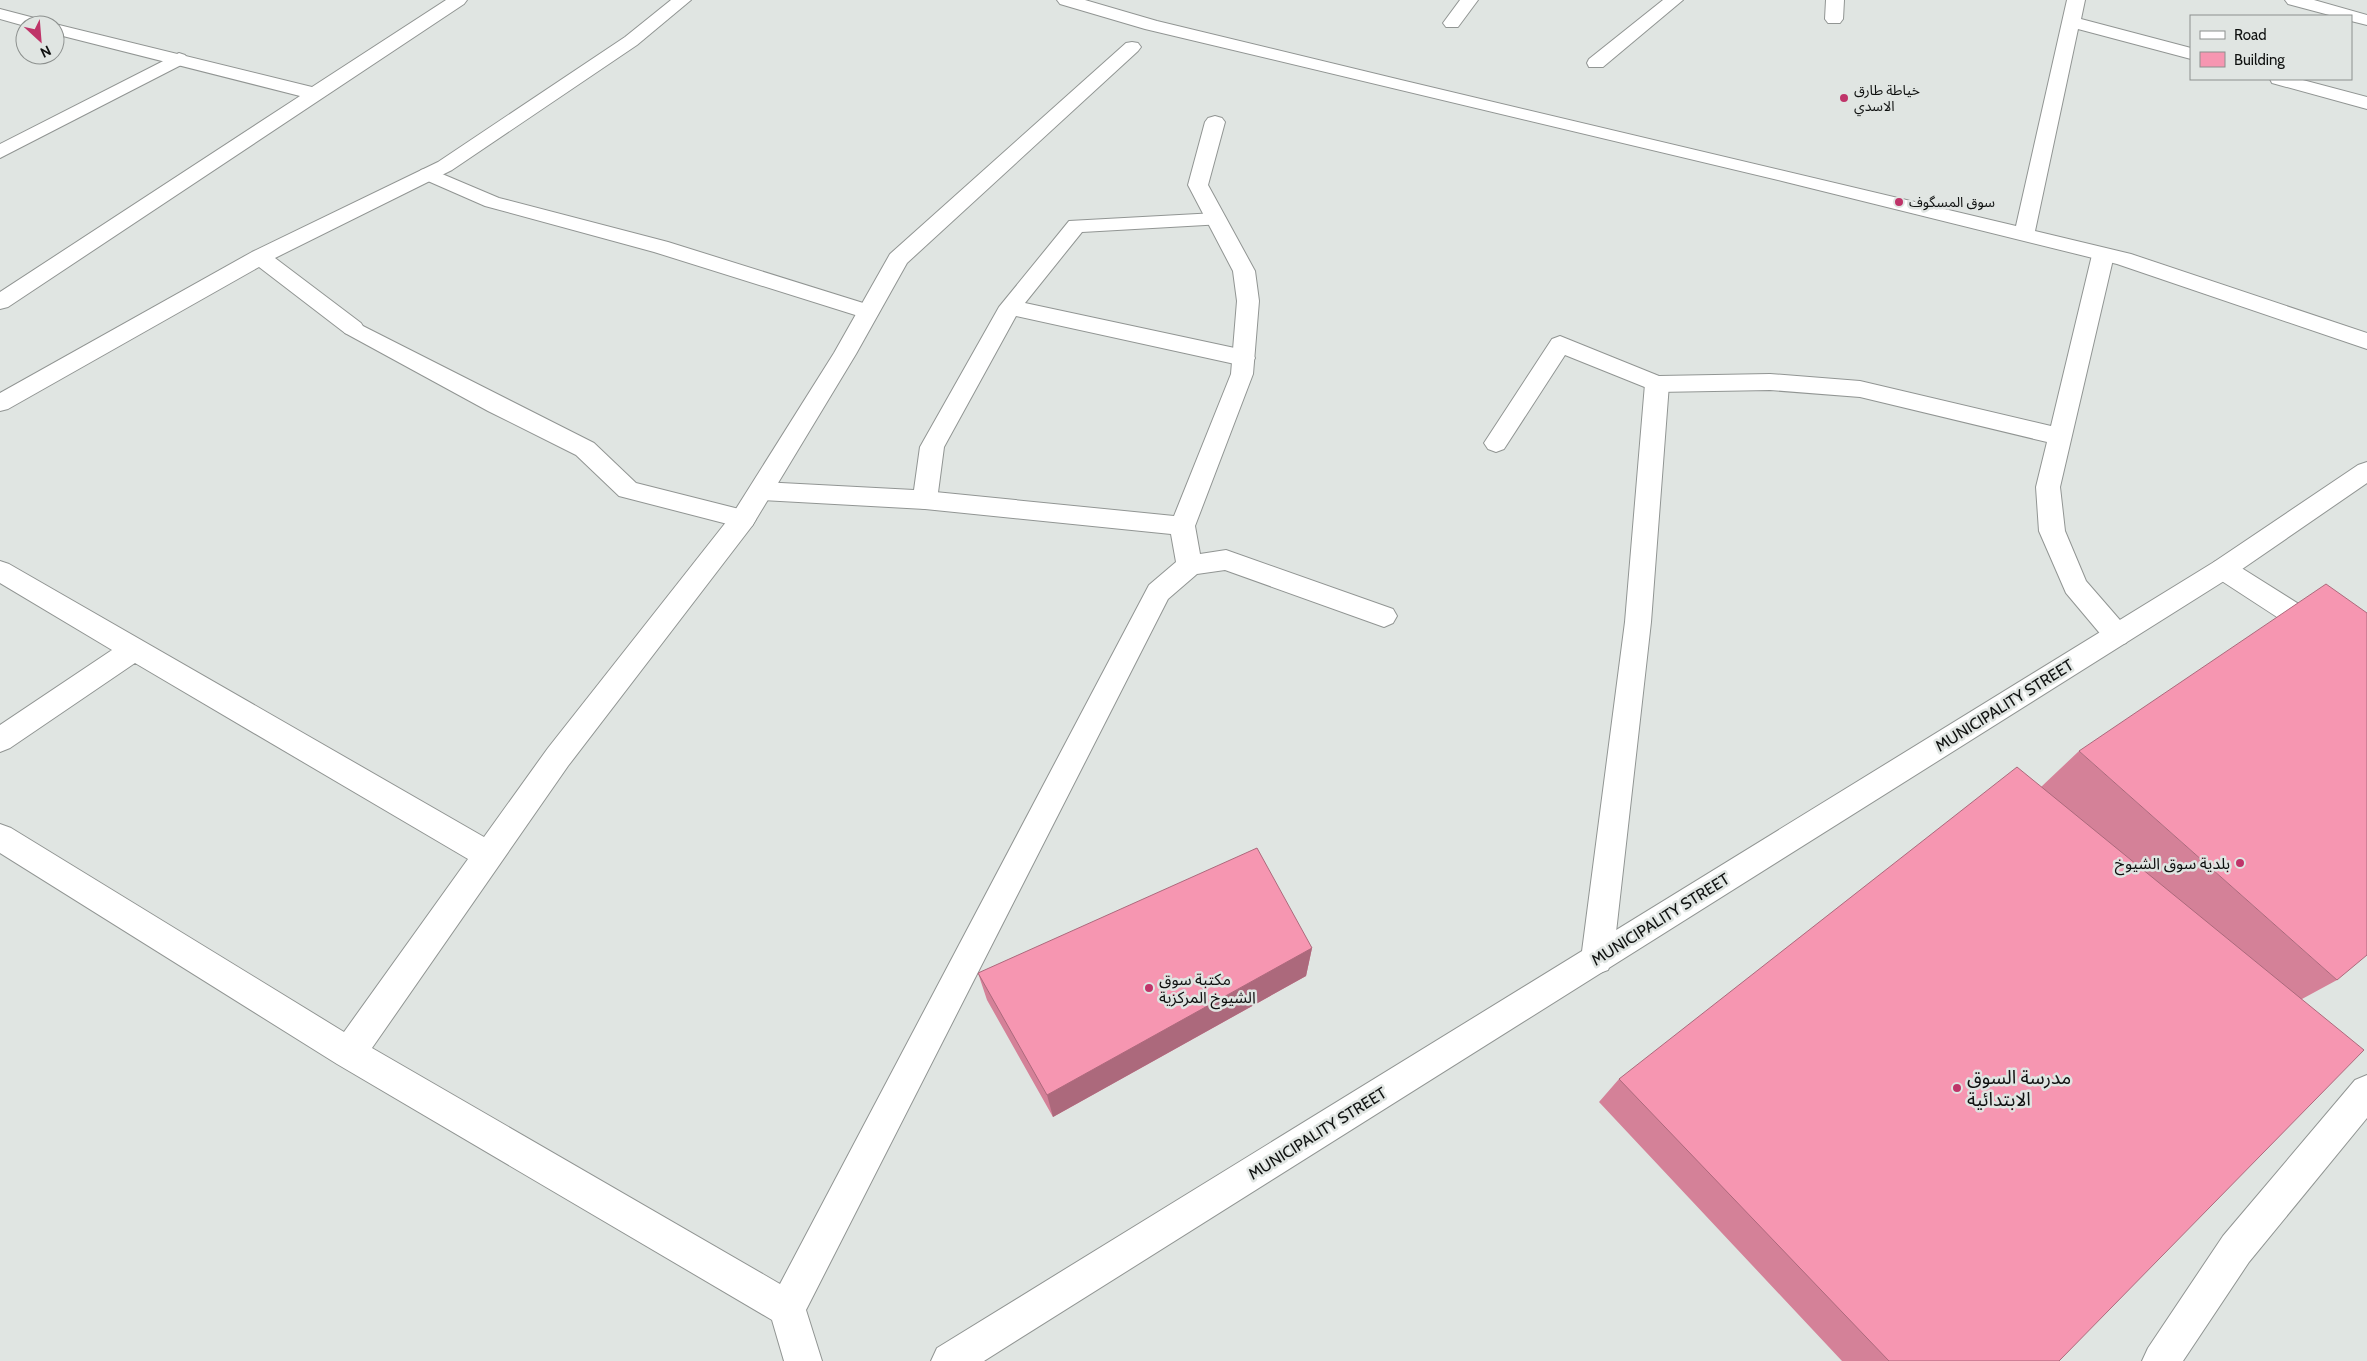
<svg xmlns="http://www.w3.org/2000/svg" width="2367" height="1361" viewBox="0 0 2367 1361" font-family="Cabin,'Noto Sans Arabic',sans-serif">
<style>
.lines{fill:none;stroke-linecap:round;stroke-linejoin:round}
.lane-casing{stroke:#919593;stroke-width:2}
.street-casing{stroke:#919593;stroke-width:2}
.secondary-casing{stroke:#919593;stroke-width:2}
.lane{fill:#fff;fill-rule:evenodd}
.street{fill:#fff;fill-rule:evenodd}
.secondary{fill:#fff;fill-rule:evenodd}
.wall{fill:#d48198}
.shaded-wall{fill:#ac697c}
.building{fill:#f696b1;stroke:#ac697c}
.poi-dot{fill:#bf3469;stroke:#e0e5e2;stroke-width:2}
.labels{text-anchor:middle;stroke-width:5;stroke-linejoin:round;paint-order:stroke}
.far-poi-label{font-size:14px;fill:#0f1110;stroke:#e0e5e2;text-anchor:start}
.street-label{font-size:16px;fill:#0f1110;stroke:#e0e5e2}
.poi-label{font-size:16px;fill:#0f1110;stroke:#e0e5e2;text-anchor:end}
.near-poi-label{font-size:19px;fill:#0f1110;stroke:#e0e5e2;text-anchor:start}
</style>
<rect width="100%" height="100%" fill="#e0e5e2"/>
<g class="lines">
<!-- lane casing -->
<g class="lane-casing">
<path id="lane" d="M179,53L185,55L188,59L185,63L0,158V144Z
M428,168L499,198L668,242L876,307L879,312L876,317L868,319L654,252L485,206L421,178L418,174L421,170Z
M1216,213L1223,214L1226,219L1223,224L1082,232L1025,303L1244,350L1252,353L1255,358L1252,363L1244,366L1016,316L944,447L937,500L934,507L925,509L761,500L752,497L749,491L752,485L761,482L914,490L920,447L999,307L1069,221Z
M2103,248L2111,250L2114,255L2060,487L2065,531L2086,581L2126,627L2130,635L2126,643L2117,646L2108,643L2066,593L2039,531L2036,487L2047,442L1860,397L1770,390L1657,392L1565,355L1504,449L1496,452L1488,449L1484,443L1552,339L1560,336L1659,376L1770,374L1860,381L2051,426L2092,255L2095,250Z
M353,321L594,443L636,483L743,510L752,512L756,519L752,526L743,528L619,496L576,455L488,411L345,333L342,328L345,323Z"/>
</g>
<!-- street casing -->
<g class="street-casing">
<path id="street" d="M446,0H467L464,4L8,307L0,309V292L300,96L55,34V25H49L55,24L312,87Z
M671,0H691L637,45L452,170L275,258L361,323L364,328L361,333L353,335L345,333L259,267L8,409L0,411V393L252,252L438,162L625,37Z
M1057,0H1085L1157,21L1401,80L2016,226L2067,0H2085L2081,19L2191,48V59L2078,29L2035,231L2131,254L2367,333V349L2117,264L1786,182L1145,29L1060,4Z
M1460,0H1478L1458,27H1446L1443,23Z
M1663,0H1683L1603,67H1589L1587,63L1589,59Z
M1826,0H1844L1843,19L1840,23H1828L1825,19Z
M2285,0H2314L2367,15V25L2351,21V16H2333L2288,4Z
M0,9L46,21L49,25L25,26L0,19Z
M1132,42L1138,43L1141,47L1138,51L907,263L856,354L752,526L568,766L372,1048L780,1284L1149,585L1176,562L1171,534L925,509L916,507L913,500L916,493L925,491L1174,516L1231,374L1237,301L1233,271L1188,185L1205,122L1208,118L1215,116L1222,118L1225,122L1208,185L1255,271L1259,301L1253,374L1195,526L1200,554L1226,550L1393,609L1397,616L1393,623L1384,627L1225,570L1197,574L1168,599L806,1310L822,1361H784L772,1320L337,1064L0,853V824L11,828L344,1032L468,859L135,663L10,748L0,752V725L112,650L0,583V561L9,564L484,837L548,748L734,512L834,353L890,254L1126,43Z
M2270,79H2299L2367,97V109L2272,83Z
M1657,376L1665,378L1669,384L1651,622L1613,959L1608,970L1597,974L1586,970L1581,959L1625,622L1645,384L1649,378Z
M2223,559L2232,562L2367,647V672L2357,669L2214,576L2210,569L2214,562Z
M2367,1075V1118L2249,1262L2183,1361H2142L2148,1348L2223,1236L2355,1080Z"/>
</g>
<!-- secondary casing -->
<g class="secondary-casing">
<path id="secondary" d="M2367,462V483L2232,576L984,1361H931L937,1348L2214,562L2358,465Z"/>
</g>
<!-- lane -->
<use href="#lane" class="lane"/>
<!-- street -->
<use href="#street" class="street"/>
<!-- secondary -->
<use href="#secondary" class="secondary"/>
</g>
<!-- wall -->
<path class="wall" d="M2079,751L2337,980L2302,999L2059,1361H1842L1599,1102L1619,1079L2041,787Z
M1312,948L1306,976L1053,1117L987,1000L978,973Z"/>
<!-- shaded-wall -->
<path class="shaded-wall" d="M1312,948L1306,976L1053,1117L1047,1095Z"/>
<!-- building -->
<path class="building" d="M2326,584L2367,613V955L2337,980L2079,751Z
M2017,767L2364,1050L2059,1361H1889L1619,1079Z
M1257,848L1312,948L1047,1095L978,973Z"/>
<!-- markers -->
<g class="poi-dot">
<circle cx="1844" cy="98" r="5"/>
<circle cx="1899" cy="202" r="5"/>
<circle cx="2240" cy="863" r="5"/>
<circle cx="1149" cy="988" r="5"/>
<circle cx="1957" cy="1088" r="5"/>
</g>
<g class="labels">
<!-- far-poi labels -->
<g class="far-poi-label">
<text x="1854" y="95">خياطة طارق<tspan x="1854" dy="16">الاسدي</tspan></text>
<text x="1909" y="207">سوق المسگوف</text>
</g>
<!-- street labels -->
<g class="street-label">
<text transform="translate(2004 705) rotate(-32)" y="6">MUNICIPALITY STREET</text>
<text transform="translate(1660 919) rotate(-32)" y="6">MUNICIPALITY STREET</text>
<text transform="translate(1317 1133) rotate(-32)" y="6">MUNICIPALITY STREET</text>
</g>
<!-- poi labels -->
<g class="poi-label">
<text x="2230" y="869">بلدية سوق الشيوخ</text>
<text x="1159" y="985" text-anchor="start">مكتبة سوق<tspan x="1159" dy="18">الشيوخ المركزية</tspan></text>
</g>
<!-- near-poi labels -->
<g class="near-poi-label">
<text x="1967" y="1084">مدرسة السوق<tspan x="1967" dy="22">الابتدائية</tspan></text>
</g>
</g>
<!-- legend -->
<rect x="2190" y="15" width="162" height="65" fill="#e0e5e2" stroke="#8c908e"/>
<rect x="2200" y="31" width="25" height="8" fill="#ffffff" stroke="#8c908e"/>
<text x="2234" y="40" font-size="15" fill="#0f1110">Road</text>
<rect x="2200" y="52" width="25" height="15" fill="#f696b1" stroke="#8c908e"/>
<text x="2234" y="65" font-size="15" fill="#0f1110">Building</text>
<!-- north arrow -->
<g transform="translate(40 40) rotate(154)"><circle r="24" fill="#e0e5e2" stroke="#8c908e"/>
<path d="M0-4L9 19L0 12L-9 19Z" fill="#bf3469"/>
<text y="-8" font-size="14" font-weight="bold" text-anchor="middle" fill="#0f1110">N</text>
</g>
</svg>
